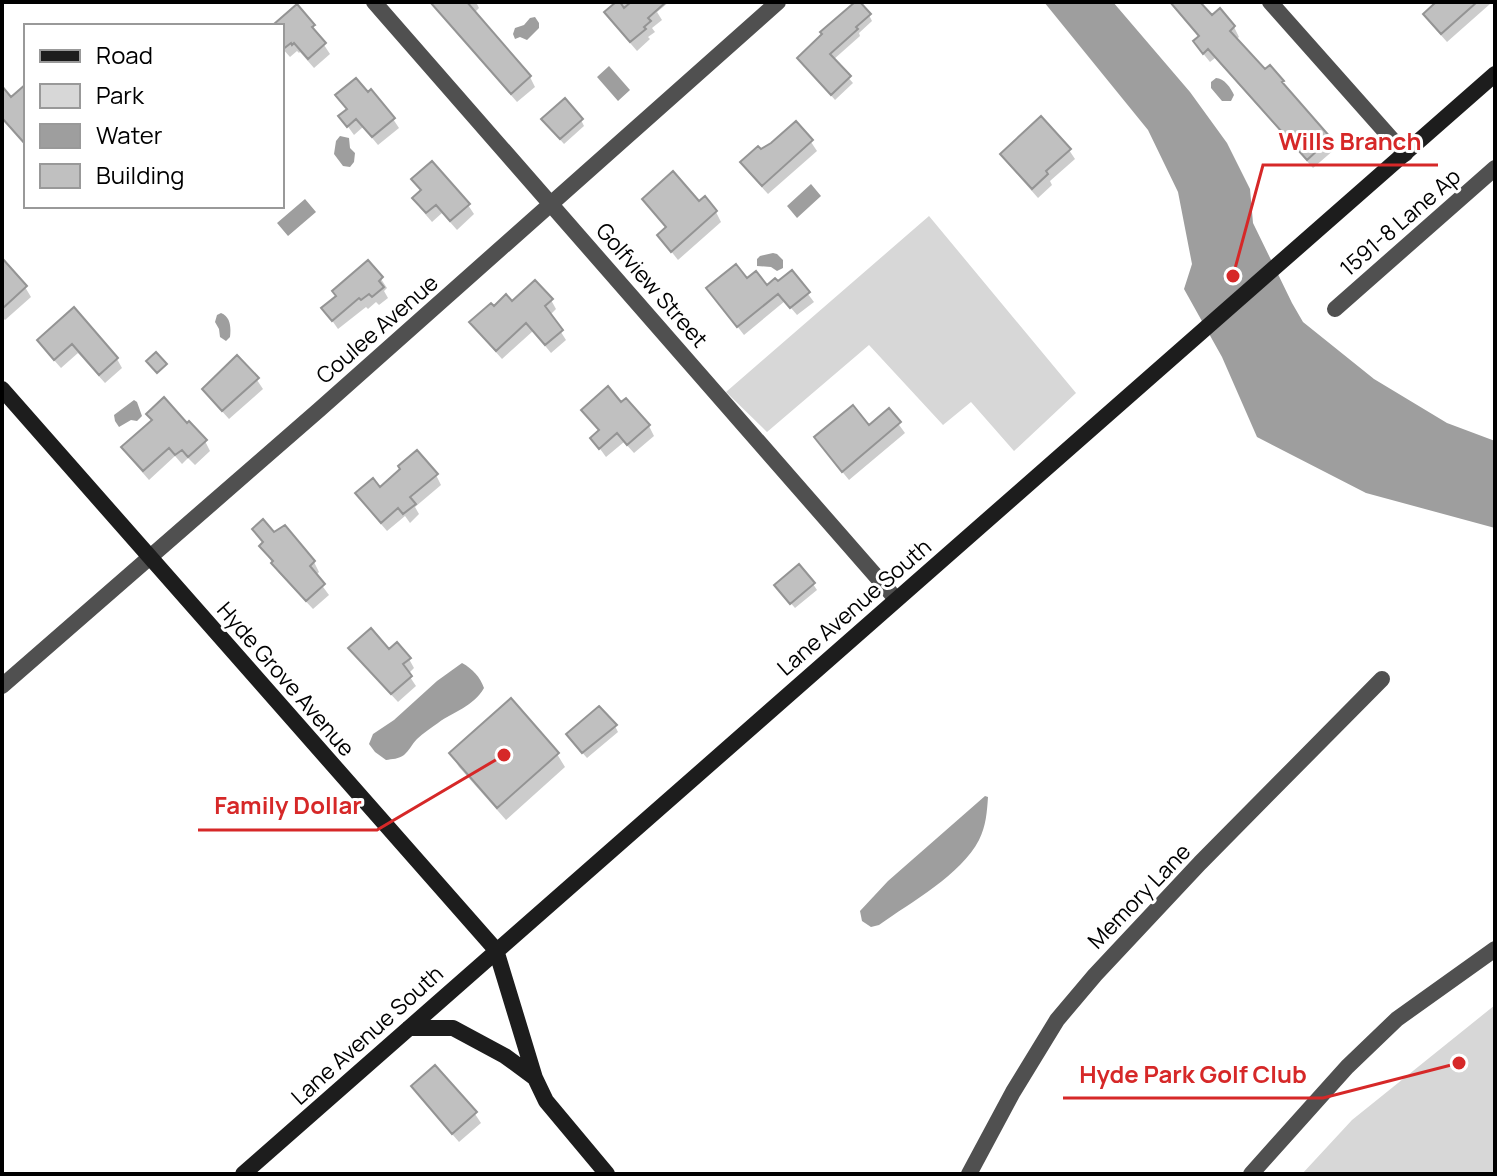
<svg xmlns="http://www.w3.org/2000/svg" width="1497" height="1176" viewBox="0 0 1497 1176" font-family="Manrope,sans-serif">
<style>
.green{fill:#d7d7d7}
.water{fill:#9e9e9e}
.shadow{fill:#0003}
.building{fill:#c0c0c0;stroke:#949494;stroke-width:2}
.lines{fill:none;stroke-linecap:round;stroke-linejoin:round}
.street{stroke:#505050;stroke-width:16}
.secondary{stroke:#1d1d1d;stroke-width:16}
.labels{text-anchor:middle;stroke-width:6;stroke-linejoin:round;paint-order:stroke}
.street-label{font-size:22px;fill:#000;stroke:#fff}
.leader{fill:none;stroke:#d62828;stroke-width:3}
.callout-dot{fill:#d62828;stroke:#fff;stroke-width:3}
.callout-label{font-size:24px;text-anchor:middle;font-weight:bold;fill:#d62828;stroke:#fff;stroke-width:6;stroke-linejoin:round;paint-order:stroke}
</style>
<rect width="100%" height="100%" fill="#fff"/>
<!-- green -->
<path class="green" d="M929,216L1076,393L1014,451L971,402L943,425L869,345L767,432L726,392Z
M1495,1005V1174H1302L1352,1120Z"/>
<!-- water -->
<path class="water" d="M1044,2H1113L1190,92L1227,143L1250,189L1253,223L1292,303L1303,322L1374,379L1447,423L1495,441V528L1366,493L1257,437L1222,357L1184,289L1192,264L1178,192L1148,130Z
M535,17L539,23V28L527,40L520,37L515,39L513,34L515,28L524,25L530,18Z
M609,66L630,90L618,101L597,77Z
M1216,78C1224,78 1231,88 1234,95L1231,101H1222L1211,88V82Z
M340,136L349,138L350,148L355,153L354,162L350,167L343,166L334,154L336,141Z
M811,184L821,196L797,218L787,206Z
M305,199L316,212L288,236L277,223Z
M773,253L777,254L783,260V268L777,271L771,267L757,266V259L760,256Z
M221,313C231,317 231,328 230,337L226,341L220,337L219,329L215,322L217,315Z
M134,400L137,402L142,416L137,421L131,420L119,427L115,421L114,415Z
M462,663C473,669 480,677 484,688C473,707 454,711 438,723C431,728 423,733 417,739C412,744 409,751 404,755C399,759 392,759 386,760L375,752L369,744L373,734L394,720L437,681Z
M985,796L988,797C987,812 986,826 979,840C961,875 911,902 879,925L871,927L862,921L860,911L888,881Z"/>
<!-- shadow -->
<path class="shadow" d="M433,2H476L479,8L474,13L530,77L535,87L517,102L441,15Z
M619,2H669L657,12L662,20L652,28L655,32L648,37L650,39L637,51L612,22L607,13Z
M1169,2H1198L1211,18L1234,27L1239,37L1235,40L1264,72L1270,67L1329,139L1335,149L1313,168L1215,58L1210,62L1201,51L1200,38Z
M1439,2H1488L1490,4L1447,42L1431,24L1426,14Z
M869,15L872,21L859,33L860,36L833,60L853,83L835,100L799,58Z
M276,25L313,26L318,36L330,54L314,68L300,52L299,53L297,51L290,57L282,48V26Z
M338,96L393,119L399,128L378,145L363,127L354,135L341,117L348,111Z
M581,120L584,126L564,144L547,125Z
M796,123L811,142L817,151L768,194L748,172L743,162L761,152Z
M1069,150L1075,159L1050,181L1052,185L1038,198L1008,164L1002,154Z
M414,179L468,205L474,214L457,230L442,213L432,222L420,208L415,199L422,192Z
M644,199L699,204L716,212L721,222L678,260L659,236L667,229L650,209Z
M2,261L25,287L31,297L5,320L2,317Z
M792,273L814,302L797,315L785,301L744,335L708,289L747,280L767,287L778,284Z
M381,279L387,288L384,291L388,298L379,305L376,302L368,309L366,307L338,329L324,309Z
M551,300L556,309L550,315L566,340L551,353L533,331L502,359L477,331L472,323L493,308L512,304Z
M73,310L117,359L122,368L105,383L78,353L61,368L45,350L39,340Z
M257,380L263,389L229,419L211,399L205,389Z
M626,400L649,426L654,436L634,453L624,442L606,457L592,438L600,432L583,410L621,405Z
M889,411L905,433L849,480L822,447L816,438L869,428Z
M153,421L187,425L205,441L210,451L195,465L188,458L182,464L175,456L149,480L129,457L124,448Z
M436,475L441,485L415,507L419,514L410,523L405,516L387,531L363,503L358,493Z
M285,527L314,562L319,572L315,576L329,595L313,609L279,573L261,546L264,544L255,529L274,535Z
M813,584L817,590L795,608L780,591Z
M351,648L389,652L409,659L414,668L408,674L416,686L398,702L356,657Z
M615,726L618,732L587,758L572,741Z
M451,754H557L565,767L506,820L459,767Z
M435,1068L475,1114L481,1123L459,1142L419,1096L413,1087Z"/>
<!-- building -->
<path class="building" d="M430,2H467L531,76L511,94Z
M616,2H620L624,8L631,2H666L648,18L651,21L644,27L646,29L630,42L604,12Z
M855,2H860L871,14L856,27L858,29L830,54L851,76L831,95L797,58L822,34L820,32Z
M1170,2H1200L1212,15L1220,8L1235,26L1230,31L1265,69L1270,65L1284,81L1282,82L1331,138L1307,160L1208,49L1203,54L1193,41L1199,36Z
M1436,2H1477L1441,34L1423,14Z
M297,4L315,25L312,27L326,43L308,59L294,43L292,45L291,43L282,50V26H275L274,24Z
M356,78L368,92L371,89L395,118L372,137L356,119L347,127L338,116L347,109L335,95Z
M26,84V145L2,118V86L11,97Z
M565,98L583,119L560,139L541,119Z
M1041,116L1071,149L1046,171L1048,174L1032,189L1000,154Z
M796,121L813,140L762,186L740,162L758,146L761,149L771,143Z
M432,161L470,204L450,221L436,205L426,213L412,198L421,190L411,179Z
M673,171L699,201L705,196L717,211L671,252L657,235L666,227L642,199Z
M2,258L27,286L2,309Z
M368,260L383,277L379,281L384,287L372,297L369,294L361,300L359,298L332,321L321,308L336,296L332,291Z
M736,264L747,278L756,271L767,285L775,278L778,281L792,270L810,292L790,308L778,294L737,327L706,288Z
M535,280L553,299L545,306L563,330L545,345L526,323L496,351L469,322L491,303L494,306L506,294L512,301Z
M74,307L118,358L99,375L72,344L54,360L37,340Z
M156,352L167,364L157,373L146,361Z
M237,355L259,378L222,411L202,389Z
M608,386L621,402L626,398L650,425L627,445L617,433L599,449L590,438L599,430L581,410Z
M164,397L187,423L189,421L207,440L188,457L182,450L175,455L169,448L143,471L121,447L152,420L146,414Z
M853,405L869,425L889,408L901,422L842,472L814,437Z
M417,450L438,474L410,497L416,504L403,514L398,508L381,523L355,493L373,478L380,487L400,469L398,466Z
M263,519L274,532L285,525L315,561L310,566L325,584L306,601L271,563L273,561L259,546L263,542L252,529Z
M799,564L815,583L790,604L774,585Z
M371,628L389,649L397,642L411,658L403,664L412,676L391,694L348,648Z
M511,698L559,753L497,808L449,753Z
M599,706L617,725L582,753L566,734Z
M435,1065L477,1112L452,1134L411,1086Z"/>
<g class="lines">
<!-- street -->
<path class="street" d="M374,2L896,599
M1270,2L1405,154
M1335,309L1495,168
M2,686L320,409L778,2
M969,1174L1013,1092L1057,1020L1095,975L1200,863L1382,679
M1251,1174L1347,1067L1397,1019L1495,949"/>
<!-- secondary -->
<path class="secondary" d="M2,389L496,950L535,1078L546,1101L607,1174
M409,1028H453L505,1056L535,1078
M243,1174L1495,74"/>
</g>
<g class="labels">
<!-- street labels -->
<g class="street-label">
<text transform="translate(1400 222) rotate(-41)" y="8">1591-8 Lane Ap</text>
<text transform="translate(652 285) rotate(49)" y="8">Golfview Street</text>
<text transform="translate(377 329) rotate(-41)" y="8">Coulee Avenue</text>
<text transform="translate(854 607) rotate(-41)" y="8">Lane Avenue South</text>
<text transform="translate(286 679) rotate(49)" y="8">Hyde Grove Avenue</text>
<text transform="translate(1139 896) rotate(-46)" y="8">Memory Lane</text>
<text transform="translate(367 1035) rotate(-42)" y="8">Lane Avenue South</text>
</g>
</g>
<!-- callouts -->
<path class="leader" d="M1233 276L1263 165H1438M504 755L377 830H198M1459 1063L1323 1098H1063"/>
<g class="callout-dot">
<circle cx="1233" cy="276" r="8"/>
<circle cx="504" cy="755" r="8"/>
<circle cx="1459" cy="1063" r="8"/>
</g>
<g class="callout-label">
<text x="1350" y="150">Wills Branch</text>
<text x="288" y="814">Family Dollar</text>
<text x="1193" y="1083">Hyde Park Golf Club</text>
</g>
<!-- border -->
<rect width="1497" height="1176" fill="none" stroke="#000000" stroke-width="8"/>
<!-- legend -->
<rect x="24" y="24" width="260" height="184" fill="#ffffff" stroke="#999999" stroke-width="2"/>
<rect x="40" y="50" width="40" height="12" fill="#1d1d1d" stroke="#999999" stroke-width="2"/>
<text x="96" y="64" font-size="24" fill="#000000">Road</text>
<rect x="40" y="84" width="40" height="24" fill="#d7d7d7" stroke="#999999" stroke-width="2"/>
<text x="96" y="104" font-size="24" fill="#000000">Park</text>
<rect x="40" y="124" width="40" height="24" fill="#9e9e9e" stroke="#999999" stroke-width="2"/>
<text x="96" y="144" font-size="24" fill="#000000">Water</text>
<rect x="40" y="164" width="40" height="24" fill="#c0c0c0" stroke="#999999" stroke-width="2"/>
<text x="96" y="184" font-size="24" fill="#000000">Building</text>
</svg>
